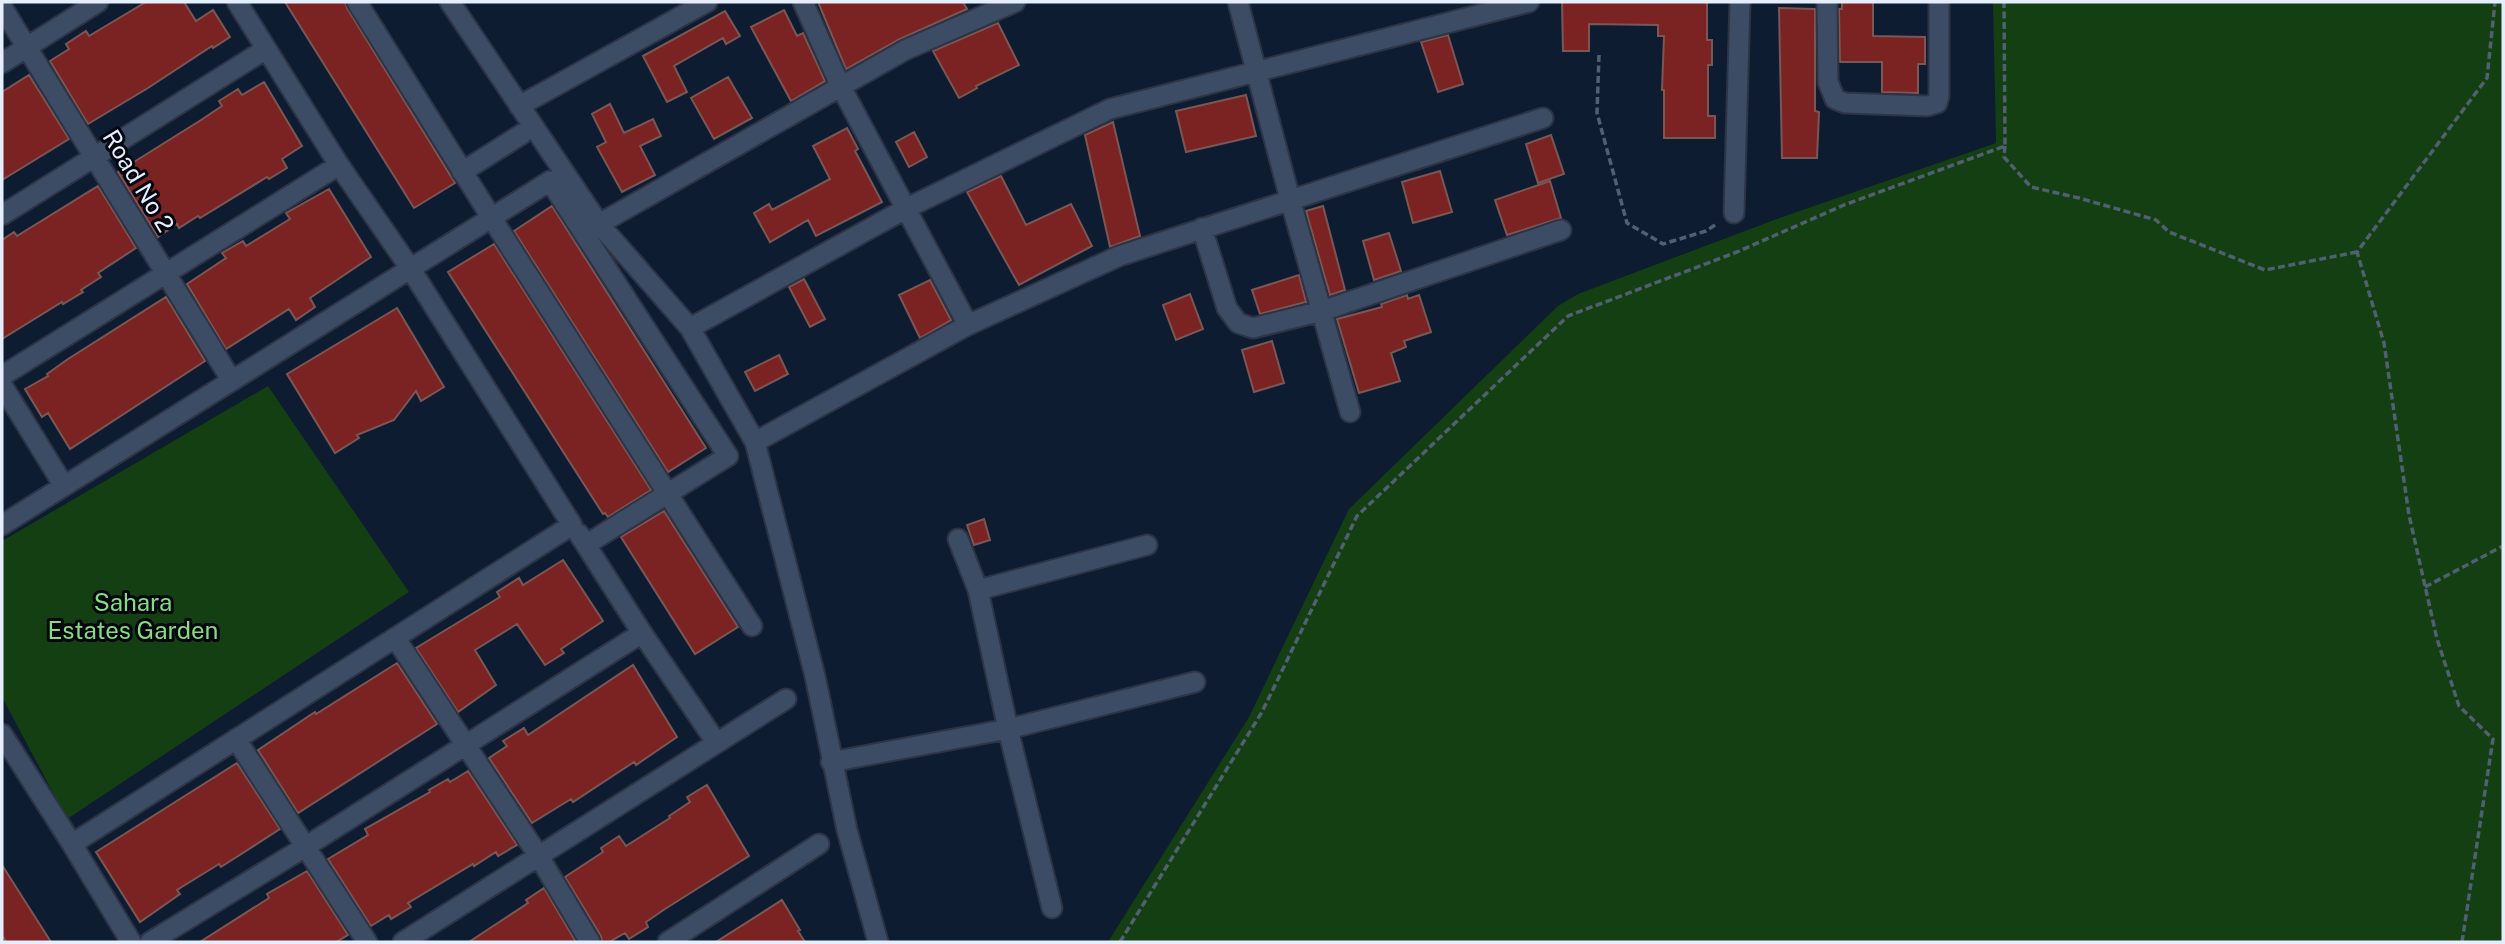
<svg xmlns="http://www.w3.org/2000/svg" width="2505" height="944" viewBox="0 0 2505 944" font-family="'Public Sans',sans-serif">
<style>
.green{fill:#143f12}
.building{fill:#7b2322;stroke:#7a5754;stroke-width:2}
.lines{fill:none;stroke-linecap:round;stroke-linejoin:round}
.minor-casing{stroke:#2e3446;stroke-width:23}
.path{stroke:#515f72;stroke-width:3.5;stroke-dasharray:7 3.5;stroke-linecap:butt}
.minor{stroke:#3b4c64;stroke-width:19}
.labels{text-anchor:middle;stroke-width:6;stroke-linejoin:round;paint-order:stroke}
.street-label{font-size:24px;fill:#e4eefd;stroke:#03060f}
.park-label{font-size:24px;fill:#85dd7f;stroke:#03060f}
</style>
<rect width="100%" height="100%" fill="#0d1c31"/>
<!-- green -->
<path class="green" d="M1993,2H2503V942H1108L1249,717L1349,509L1558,306L1578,294L1774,220L1996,143Z
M268,386L409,592L67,819L2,697V541Z"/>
<!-- building -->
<path class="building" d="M146,2H184L196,21L213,10L230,37L213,48L212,46L148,88L88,124L50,61L69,49L66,44L86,31L89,36Z
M285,2H345L347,8L455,183L414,208Z
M818,2H963L967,9L900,39L846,69Z
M1562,2H1707V40H1712V65H1708V116H1715V138H1664V90H1662L1664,36H1658V25L1589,24V51H1563Z
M1842,2H1873V36L1925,37V64H1918V93L1882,92V62H1840L1839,9H1842Z
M1779,8L1815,9V111L1819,112L1817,158H1782Z
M784,10L797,36L803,33L825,81L791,101L751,27Z
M725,11L740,36L726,44L723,38L674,66L687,92L667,102L643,56Z
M998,23L1019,65L976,86L977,88L959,98L933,51Z
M1448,35L1463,84L1438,92L1421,42Z
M29,75L69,139L2,180V92Z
M728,77L752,118L714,139L691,98Z
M264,82L302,146L282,159L287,168L269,179L267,177L200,218L198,216L179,228L177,224L158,237L118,172L201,120L222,106L219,101L238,89L242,95Z
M1246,95L1256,136L1186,152L1176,111Z
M610,104L624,133L653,119L661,136L640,146L655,175L622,192L597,147L606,142L592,114Z
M1113,122L1140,236L1110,247L1085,135Z
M847,128L858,149L855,151L882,202L816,236L808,220L770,242L754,213L769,204L772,210L830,179L813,146Z
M914,132L927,157L909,167L896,142Z
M1551,135L1564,174L1538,183L1526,144Z
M1440,171L1452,212L1413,223L1402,182Z
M1001,176L1026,225L1071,204L1092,246L1019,285L967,192Z
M1550,181L1561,218L1507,235L1495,200Z
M98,186L136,248L98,273L101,277L81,290L83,292L63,304L62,302L2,339V240L14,232L17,236Z
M329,189L371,257L310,298L315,307L296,320L289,309L226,349L187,284L226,258L222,253L243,241L246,246L290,219L286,213Z
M552,206L706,448L668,472L514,231Z
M1323,206L1345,290L1330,295L1306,211Z
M1389,233L1401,271L1374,280L1363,241Z
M494,244L651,490L608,517L605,513L603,514L448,272Z
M1299,275L1306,302L1260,314L1252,290Z
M804,279L825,319L810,327L789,287Z
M930,280L951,320L920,338L899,295Z
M1190,294L1203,329L1176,340L1163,305Z
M1407,295L1408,299L1419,295L1431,332L1404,341L1406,347L1391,353L1400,381L1359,393L1337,319L1382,307L1381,304Z
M166,297L205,361L70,449L48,413L42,417L25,389L48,376L47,374L68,359Z
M397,308L444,387L421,401L416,391L394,420L357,435L359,438L335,453L287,374Z
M1272,341L1284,383L1254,392L1242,350Z
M779,355L788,374L755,391L745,372Z
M664,511L738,627L695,654L621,537Z
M984,519L990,540L974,545L967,525Z
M563,560L603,621L561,649L564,653L545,665L517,624L475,650L496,685L458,712L416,648L500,597L497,592L519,578L523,585Z
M397,663L437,724L298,813L258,750L315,712L316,714Z
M633,665L677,737L636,765L634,762L573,802L571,799L532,823L489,758L507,746L503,741L524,728L528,735Z
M237,763L280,829L221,867L219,864L177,890L180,894L140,922L96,852Z
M468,771L517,845L498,856L496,852L474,866L473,864L408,903L411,907L391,919L389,915L371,926L328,859L368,835L365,829L430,792L429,790L448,779L450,782Z
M707,785L749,856L665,909L646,922L648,927L629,939L625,933L609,942H602L601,936L565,877L603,852L601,848L619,836L626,846L670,818L669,816L690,802L687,797Z
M2,865L51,942H6L2,935Z
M307,871L348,935L336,942H200L269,898L267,894Z
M544,888L576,942H469L528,903L526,900Z
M782,900L800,930L798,931L805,942H716Z"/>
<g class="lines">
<!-- minor casing -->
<g class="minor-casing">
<path id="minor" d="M357,2L491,217L752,626
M450,2L599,224L690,328L755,442L815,676L847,830L878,942
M803,2L840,85L968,325
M1238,2L1290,199L1350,412
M1827,2L1828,82L1835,99L1845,103L1927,106L1937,103L1939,96V2
M2,7L232,381
M2,63L98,2
M519,106L707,2
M462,172L522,134
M1734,213L1740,2
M2,215L266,49
M599,224L905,50L1015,2
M1202,228L1227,308L1238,323L1253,328L1322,311L1561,230
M690,328L907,208L1110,109L1529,2
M2,376L339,165
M2,385L64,486
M755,442L968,325L1119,256L1543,118
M2,525L550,181L728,456L587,544
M958,539L978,590L1008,729L1052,908
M978,590L1147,545
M642,633L716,742
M396,639L538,855L590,942
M2,734L72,844L572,525L410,268L339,165L237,2
M236,739L367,942
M831,762L1008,729L1195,682
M72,844L131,942
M150,942L305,847L642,633L579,534
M403,942L786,699
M668,942L819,844"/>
</g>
<!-- path -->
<path class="path" d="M1599,55L1597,113L1627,223L1663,244L1706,231L1718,223
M2005,146L2004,157L2031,187L2079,198L2156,220L2169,232L2265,270L2357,252
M2425,587L2503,546
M1120,942L1262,712L1357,516L1568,316L1737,252L1844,205L2005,146L2004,2
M2462,942L2493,739L2459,706L2437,639L2409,515L2384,343L2357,252L2487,78L2495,2"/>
<!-- minor -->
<use href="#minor" class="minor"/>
</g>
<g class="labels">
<!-- street labels -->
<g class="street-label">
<text transform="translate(138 181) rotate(59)" y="8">Road No 2</text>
</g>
<!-- park labels -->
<g class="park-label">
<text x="133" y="611">Sahara<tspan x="133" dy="28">Estates Garden</tspan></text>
</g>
</g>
<!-- border -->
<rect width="2505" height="944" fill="none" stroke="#e4eefd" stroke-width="7"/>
</svg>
